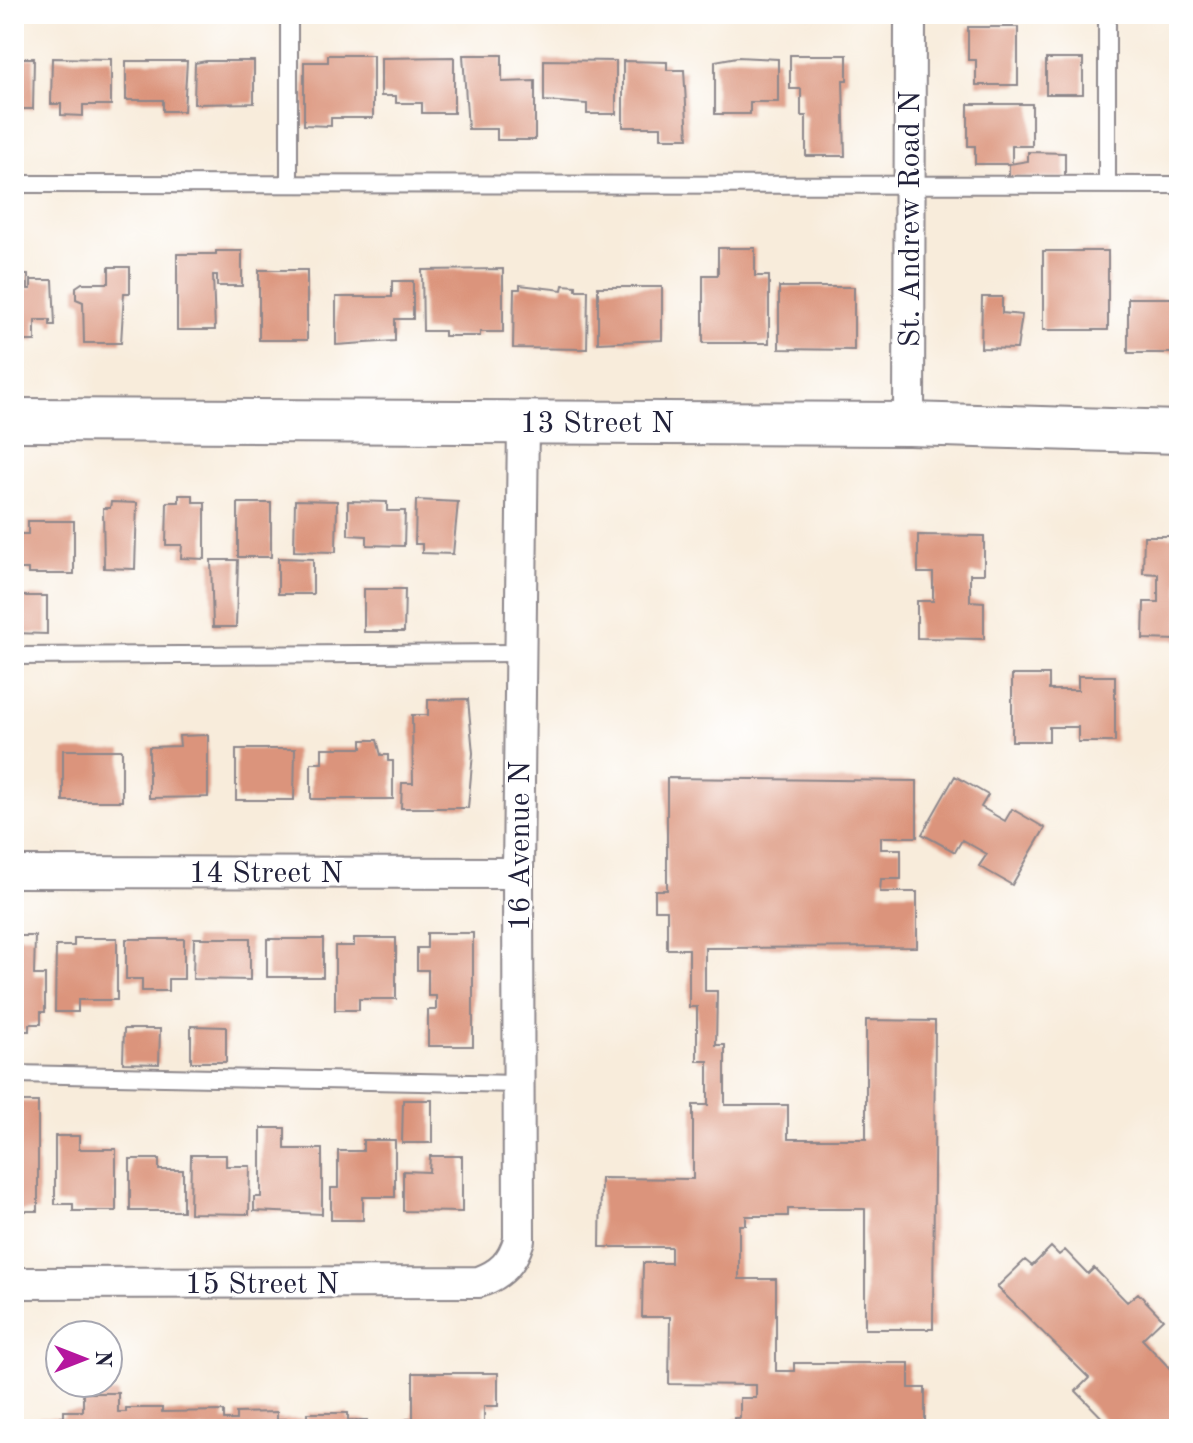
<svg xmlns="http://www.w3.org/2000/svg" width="1193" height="1443" viewBox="0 0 1193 1443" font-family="'Old Standard TT',serif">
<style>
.building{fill:#db947c}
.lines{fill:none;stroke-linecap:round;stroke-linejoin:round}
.lane-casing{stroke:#8d878b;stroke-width:20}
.street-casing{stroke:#8d878b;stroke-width:34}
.secondary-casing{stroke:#8d878b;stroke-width:46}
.lane{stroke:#fff;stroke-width:16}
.street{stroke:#fff;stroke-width:30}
.secondary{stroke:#fff;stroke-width:42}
.labels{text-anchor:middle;stroke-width:6;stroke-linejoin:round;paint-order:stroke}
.street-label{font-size:30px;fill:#22223b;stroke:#fff}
</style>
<rect width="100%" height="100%" fill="#fff"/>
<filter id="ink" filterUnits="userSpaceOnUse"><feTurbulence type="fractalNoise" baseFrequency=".0125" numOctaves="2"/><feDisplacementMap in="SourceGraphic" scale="16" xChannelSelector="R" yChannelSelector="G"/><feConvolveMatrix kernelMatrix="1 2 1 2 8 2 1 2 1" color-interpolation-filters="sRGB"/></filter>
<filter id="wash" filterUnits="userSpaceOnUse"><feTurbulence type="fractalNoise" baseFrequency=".006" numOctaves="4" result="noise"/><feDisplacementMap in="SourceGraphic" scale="32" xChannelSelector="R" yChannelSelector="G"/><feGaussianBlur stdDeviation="1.8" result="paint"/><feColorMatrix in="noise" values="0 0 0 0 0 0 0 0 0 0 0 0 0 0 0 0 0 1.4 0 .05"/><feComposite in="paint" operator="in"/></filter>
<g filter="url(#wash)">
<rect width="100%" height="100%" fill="#f8ecdb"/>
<g id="blocks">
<!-- building -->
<path class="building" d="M969,14H1012V19H969Z
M968,27H1018V85H976V60H968Z
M328,55H373V118H331V126L304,125V62H328Z
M463,55H502V82L535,81V140H497V129H468Z
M790,55H847V80H843L845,156H806V116H801V89H790Z
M454,57V113H422V103H396V96H381V58Z
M737,57L778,59V102H750V114H715V61Z
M14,58H34L33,109H14Z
M52,58L111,59V105H83V116L61,115V104H51Z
M1046,59H1083V94H1046Z
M544,60L616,61V114H587V104L544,101Z
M126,61H187L184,111H163V100H126Z
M206,61H254V103L194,104L195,63Z
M623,61L667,62V70H684L688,138H661V127H623Z
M968,104H1032V146H1012V164H975V146H968Z
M1028,152L1065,153V178L1009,177V164L1028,161Z
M718,248H755V276H769V343H703V275H718Z
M216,251H242V286H217V275H213L215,330H177V254H216Z
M1043,251H1108V330H1043Z
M109,267H130V293H124L121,343H84L83,302L76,299V287L82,283H109Z
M503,269V332H480V336H444V331H423L422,270Z
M259,270H307V340H259Z
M14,275H28V289H31V280H53L55,325H50V320H35V341H14Z
M392,281H413V319H395V341L336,345V297H392Z
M520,285L562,290L563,285L576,286V290H588L587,349L513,348L514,289H520Z
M598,287H662V340L598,343Z
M779,287H854V350L779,349Z
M982,297H1002V313L1022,315L1017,349L981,348Z
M1128,298H1179V353H1128Z
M179,495H193V502H205V559L181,558L182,545H166L167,502H179Z
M295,500L337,501L336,552L294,551Z
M416,500L458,502L453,554L422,553V544H415Z
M348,501L387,502V511H405L404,546L367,545V536L348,535Z
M111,502L137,503L135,569L104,568L103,508H110Z
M238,503H271V557H238Z
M28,521H74V574H28V569H14V534H28Z
M918,535L984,536V574H970V601L984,602V639L917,638V601H933V573H918Z
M1144,536H1179V640L1143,639L1144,602H1158V574L1143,573Z
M278,558L313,559V594H278Z
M211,560H238L236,627H213Z
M364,589H405L404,632H364Z
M14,596H47V634L14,633Z
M1012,675H1049V690H1078V676H1115V742H1078V727H1049V741H1012Z
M468,699L473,753L468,808H401L402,783H413L412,715H428V700Z
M208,735V797L149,798V747L180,746L179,736Z
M362,740H377L381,755H388V761H393V799H311V763H322V748H362Z
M236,749H295L294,800H236Z
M63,750H122V801H63Z
M955,776L988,795L981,807L1005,821L1012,809L1045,828L1012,885L979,866L987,854L962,840L955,852L922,834Z
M667,778L917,781V837H881V849H901V879H881L880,892H917V947L705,948V991H717L716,1045H725V1105H788V1139H866V1020L935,1021L933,1329H865V1209H788V1216H746V1225H739V1279H776V1371H794V1363H909V1388H925V1424H877V1428H809V1424H794V1429H734V1418H740V1398H756V1385L669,1384L670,1317H642L643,1263H671V1247H600L601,1178L693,1179V1105H708V1061H697V1007H689V949H667V910H655V890H667Z
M427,933H473V1046H428V1010H436V996H428V970H417V948H427Z
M14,936H35L34,975H45V1012H41V1024H29V1031H14Z
M74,938H117V1000H78V1012H55L56,946H74Z
M194,938H250V980L193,979Z
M354,938H396V999H359V1010H335V946H354Z
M126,939H184V979H168V991H142V979H126Z
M267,939H323V977H267Z
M191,1026L226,1027V1062H191Z
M124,1029H160L159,1064L123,1063Z
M403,1100H432V1143H402Z
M14,1102H38V1211H14Z
M261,1128H285V1149H322V1214L254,1211V1197H261Z
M55,1136H79V1149H116V1211H73V1204H55Z
M363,1140H395V1197H363V1220H331V1188H338V1151H363Z
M191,1155H226V1166H250L249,1214L190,1213Z
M430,1156H462V1212L403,1211V1171L429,1172Z
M130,1159H159V1170H183V1211H130Z
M1051,1247L1059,1255L1065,1250L1088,1274L1094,1268L1127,1302L1138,1293L1163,1319L1142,1339L1176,1375L1170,1380L1179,1389V1429H1113L1076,1391L1089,1378L997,1287L1025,1260L1032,1266Z
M413,1373H498V1406H484V1429H407V1419H413Z
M83,1393H118V1412H126V1408H162V1412L224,1411V1420H236V1413L277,1412V1419H307V1413H348V1420H367V1429H39V1417H64V1411H83Z"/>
</g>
</g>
<g filter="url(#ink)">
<use href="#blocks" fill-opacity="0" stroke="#8d878b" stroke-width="2"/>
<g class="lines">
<!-- lane casing -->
<g class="lane-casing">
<path id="lane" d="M1107,14V185
M14,184L1179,185
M289,184V14
M14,656L519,653
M14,1074L519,1084"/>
</g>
<!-- street casing -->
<g class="street-casing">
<path id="street" d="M909,424L910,14
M14,872L518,873
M14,1283L479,1282C501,1274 512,1263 519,1240L518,873L523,421"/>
</g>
<!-- secondary casing -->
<g class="secondary-casing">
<path id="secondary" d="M14,420L909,424L1179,432"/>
</g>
<!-- lane -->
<use href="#lane" class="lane"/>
<!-- street -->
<use href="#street" class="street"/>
<!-- secondary -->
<use href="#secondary" class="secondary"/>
</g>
</g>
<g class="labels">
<!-- street labels -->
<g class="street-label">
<text transform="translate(909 219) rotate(-90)" y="10">St. Andrew Road N</text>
<text x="597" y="432">13 Street N</text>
<text transform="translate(519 846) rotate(-90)" y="10">16 Avenue N</text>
<text x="266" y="882">14 Street N</text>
<text x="262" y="1293">15 Street N</text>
</g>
</g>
<!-- margin -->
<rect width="1193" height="1443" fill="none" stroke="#fff" stroke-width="48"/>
<!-- north arrow -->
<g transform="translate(84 1359) rotate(90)"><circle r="38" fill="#ffffff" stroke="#a7a7b1" stroke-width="2"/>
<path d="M0-6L14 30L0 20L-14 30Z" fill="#b5179e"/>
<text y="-12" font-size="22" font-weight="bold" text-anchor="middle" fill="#22223b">N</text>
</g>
</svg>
